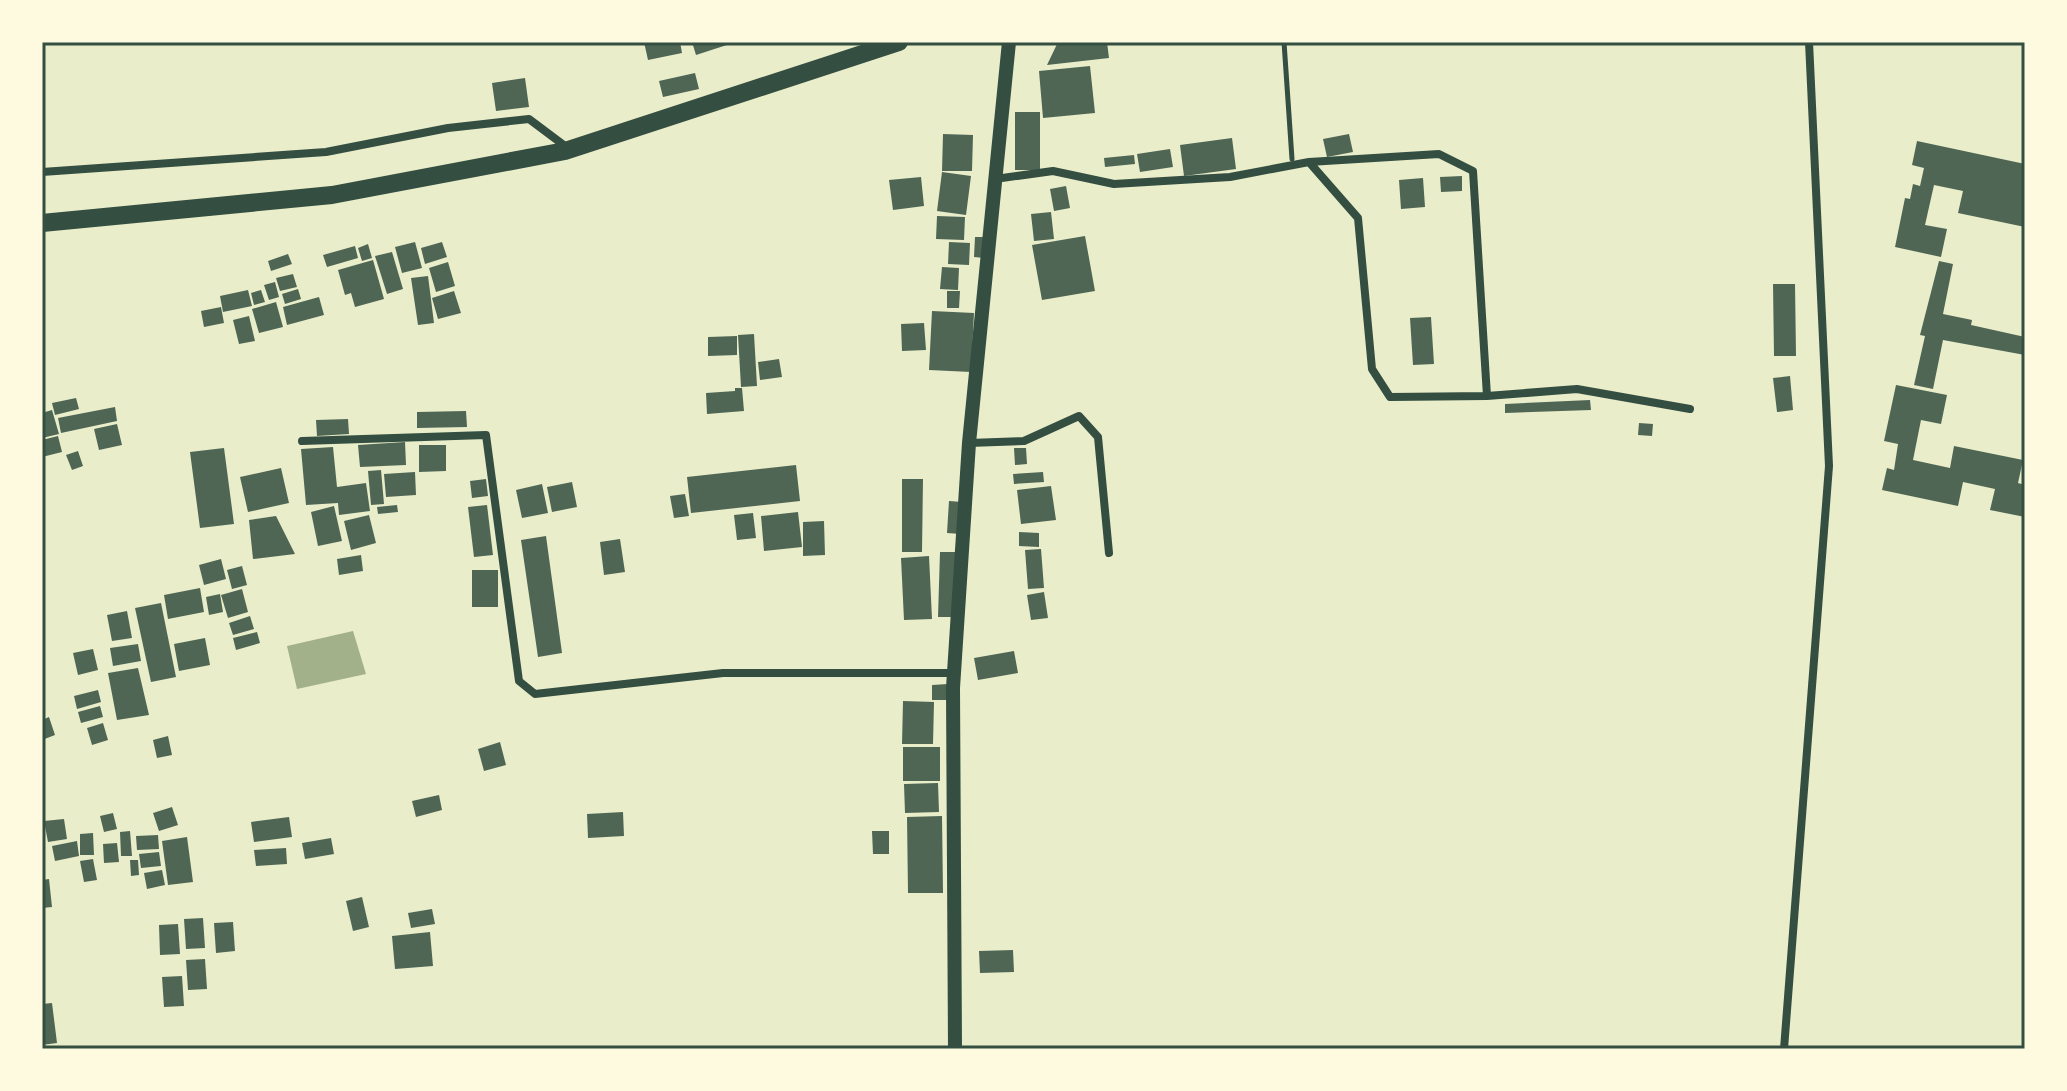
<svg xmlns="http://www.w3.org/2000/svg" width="2067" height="1091" viewBox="0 0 2067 1091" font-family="'DM Sans',sans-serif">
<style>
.water{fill:#a3b18a}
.building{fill:#4f6655}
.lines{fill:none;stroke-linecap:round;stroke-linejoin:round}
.service{stroke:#344e41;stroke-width:5}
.minor{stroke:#344e41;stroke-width:8}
.tertiary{stroke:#344e41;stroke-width:14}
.trunk{stroke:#344e41;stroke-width:18}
.neatline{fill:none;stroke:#344e41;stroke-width:3}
</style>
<rect width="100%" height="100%" fill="#e9edc9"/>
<!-- water -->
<path class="water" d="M353,631L366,674L297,689L287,646Z"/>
<!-- building -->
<path class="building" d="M644,42H680L682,53L648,60Z
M692,42H733V43L696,55Z
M1107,42L1109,58L1047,65L1058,42Z
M1090,66L1095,113L1043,118L1039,71Z
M695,73L699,89L663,97L659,81Z
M525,78L529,107L496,111L492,83Z
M1015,112H1040V170H1015Z
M943,134L973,135L972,171H942Z
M1349,134L1353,152L1327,157L1323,139Z
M1232,138L1236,169L1184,176L1180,145Z
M1917,141L2025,164V227L1958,213L1963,191L1934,185L1925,225L1947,229L1941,257L1895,247L1905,198L1910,199L1913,184L1920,186L1924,168L1912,165Z
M1170,149L1173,167L1140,172L1137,154Z
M1134,155L1135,164L1105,167L1104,158Z
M942,172L971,176L966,215L937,211Z
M1462,176V191L1441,192L1440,177Z
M921,177L924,206L893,210L889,180Z
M1423,178L1425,207L1401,209L1399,180Z
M1066,186L1070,208L1054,211L1050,189Z
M1051,212L1054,239L1034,241L1031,214Z
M937,216L965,217L964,240L936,239Z
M1085,236L1095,291L1042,300L1032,245Z
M975,237H986L985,258L974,257Z
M415,242L422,268L402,273L395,247Z
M442,242L447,257L425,264L421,248Z
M949,242L970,243L969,265L948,264Z
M368,244L372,258L362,261L358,248Z
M355,246L358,258L327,267L323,255Z
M392,252L403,289L387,294L375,256Z
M288,254L292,264L271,271L268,261Z
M373,260L384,299L355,307L351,293L345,295L338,270Z
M1939,261L1953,264L1943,314L1972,320L1971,325L2025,337V355L1943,340L1933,389L1914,385L1925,336L1920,335Z
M448,262L455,286L436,292L429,268Z
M942,267L959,268L958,290L940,289Z
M293,274L297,287L280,291L276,278Z
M428,276L434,323L418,325L411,278Z
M275,282L279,297L269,300L264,285Z
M1773,284H1795L1796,356H1774Z
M298,289L301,299L285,304L282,294Z
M248,290L252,306L223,312L220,296Z
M261,290L265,302L254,305L251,293Z
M454,291L461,313L438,319L432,298Z
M947,291H960L959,308H947Z
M319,297L324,315L287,325L283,307Z
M276,302L283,327L259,333L252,309Z
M221,307L224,323L204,327L201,311Z
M932,311L974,313L971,372L929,370Z
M249,316L255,341L239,344L233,320Z
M1431,317L1434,364L1413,365L1410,318Z
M924,323L926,350L902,351L901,324Z
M754,334L757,386L741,387L738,335Z
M737,336V355L708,356V337Z
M779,359L782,377L760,380L758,362Z
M1790,376L1793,410L1777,412L1773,378Z
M1896,385L1947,395L1941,424L1921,420L1913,460L1950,468L1954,446L2023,460L2018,483L2025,485V517L1990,510L1995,489L1963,482L1958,506L1882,490L1887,468L1894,470L1898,444L1884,441Z
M735,388H742L744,411L707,414L706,393L735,391Z
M76,398L79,409L55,415L52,403Z
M1590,400L1591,410L1505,413V404Z
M115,407L117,421L61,433L58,418Z
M52,410L59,434L42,438V413Z
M466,411L467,427L417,428V412Z
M348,419L349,434L317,436L316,420Z
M1639,423L1653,424L1652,436L1638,435Z
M117,424L122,445L99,450L94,429Z
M58,436L62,452L42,457V440Z
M405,442L406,465L360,467L358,445Z
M419,445H446V471L419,472Z
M333,447L337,487L366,483L370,511L339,515L338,503L306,505L301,449Z
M224,448L234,524L200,528L190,452Z
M1014,448H1026L1027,464L1015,465Z
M78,451L83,466L72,470L66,455Z
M796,465L800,501L691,513L687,477Z
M281,468L289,503L248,512L240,477Z
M381,470L384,504L371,505L368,471Z
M415,472L416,495L386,497L384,474Z
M1043,472L1044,482L1014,484L1013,474Z
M486,479L488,496L472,498L470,481Z
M902,479H923L922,552H902Z
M572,482L577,507L552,512L547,487Z
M542,484L548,513L522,518L516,490Z
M1051,486L1056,520L1021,524L1017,490Z
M685,494L689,516L674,518L670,496Z
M949,501L962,502L960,534L947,533Z
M397,505L398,512L378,514L377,507Z
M487,505L493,555L474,557L468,507Z
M334,506L342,541L318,546L311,512Z
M798,512L802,547L764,551L761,516Z
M753,513L756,538L737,540L734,515Z
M369,515L376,543L351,550L344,521Z
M276,516L295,554L253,559L249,520Z
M824,521L825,555L803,556V522Z
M1019,532L1039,533V547L1019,546Z
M546,536L562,653L538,657L521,540Z
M620,539L625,572L604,575L600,542Z
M1041,549L1044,588L1028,589L1025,550Z
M940,552H957L955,617H938Z
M361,555L363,571L339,575L337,559Z
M929,556L932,619L904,620L901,558Z
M221,559L226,579L204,585L199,565Z
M242,566L247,585L232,589L227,570Z
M472,570H498V607H472Z
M200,588L204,612L168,619L164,595Z
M242,589L248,612L228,618L221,595Z
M1044,592L1048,618L1031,620L1027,595Z
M220,594L223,612L209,615L206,597Z
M161,603L176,677L151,682L135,608Z
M127,611L132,638L112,641L107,615Z
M250,616L254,629L233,635L229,623Z
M257,632L260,643L236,650L233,638Z
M205,638L210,665L179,671L174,644Z
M138,644L141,661L113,666L110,648Z
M93,649L98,670L78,675L73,653Z
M1014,651L1018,673L978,680L974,658Z
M138,668L149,715L117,720L108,673Z
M948,684L949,700H932V685Z
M98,690L101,702L77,709L74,696Z
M903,701L934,702L933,744H902Z
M100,706L103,717L81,723L78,712Z
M49,717L55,735L42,740V720Z
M103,723L108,740L92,745L87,728Z
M168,736L172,755L157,758L153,740Z
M500,742L506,765L484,771L478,749Z
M903,747H940V781H903Z
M938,783L939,812L905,813L904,784Z
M439,795L442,810L416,817L412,801Z
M172,807L178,825L159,831L153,813Z
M623,812L624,836L588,838L587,814Z
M113,813L117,829L104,832L100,816Z
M942,816L943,893H908L907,817Z
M289,817L292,837L254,842L251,822Z
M64,819L67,839L48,842L44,821Z
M130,831L132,856H121L120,832Z
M872,831H889V854H873Z
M93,833L94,855H80V834Z
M158,835L159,849L137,850L136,836Z
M187,837L193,882L168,885L162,841Z
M331,838L334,854L305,859L302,843Z
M77,841L79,856L55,861L52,846Z
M117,843L119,862L104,863L103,844Z
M286,848L287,864L256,866L254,850Z
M159,852L161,866L141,868L139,854Z
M93,859L97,880L84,882L80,861Z
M130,860H138L139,875L131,876Z
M162,870L165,885L147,889L144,873Z
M49,879L52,907L42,908V880Z
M362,897L369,927L353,931L346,901Z
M432,909L435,924L411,928L408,913Z
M203,918L205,948L186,949L184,919Z
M233,922L235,951L216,953L214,923Z
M178,924L180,954L160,955L159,925Z
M430,932L433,966L395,969L392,936Z
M1013,950L1014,972L980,973L979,951Z
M205,959L207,989L188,990L186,960Z
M182,976L184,1006L164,1007L162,977Z
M52,1003L57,1043L42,1045V1004Z"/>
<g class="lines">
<!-- service -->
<path class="service" d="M1284,42L1292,159"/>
<!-- minor -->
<path class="minor" d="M42,172L326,152L448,128L529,119L569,149
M995,179L1053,171L1114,184L1230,177L1309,162L1358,218L1372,369L1390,397L1487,396L1473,171L1439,154L1309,162
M1487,396L1577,389L1690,409
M302,441L486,435L519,681L535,694L723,673H954
M969,443L1024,441L1079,416L1098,437L1109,553
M1784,1049L1829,466L1809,42"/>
<!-- tertiary -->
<path class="tertiary" d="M955,1049L953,688L969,443L1009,42"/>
<!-- trunk -->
<path class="trunk" d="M42,223L332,195L565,151L899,42"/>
</g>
<!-- border -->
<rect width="2067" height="1091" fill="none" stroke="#fefae0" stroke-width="88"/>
<rect x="44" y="44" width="1979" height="1003" class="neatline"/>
</svg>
